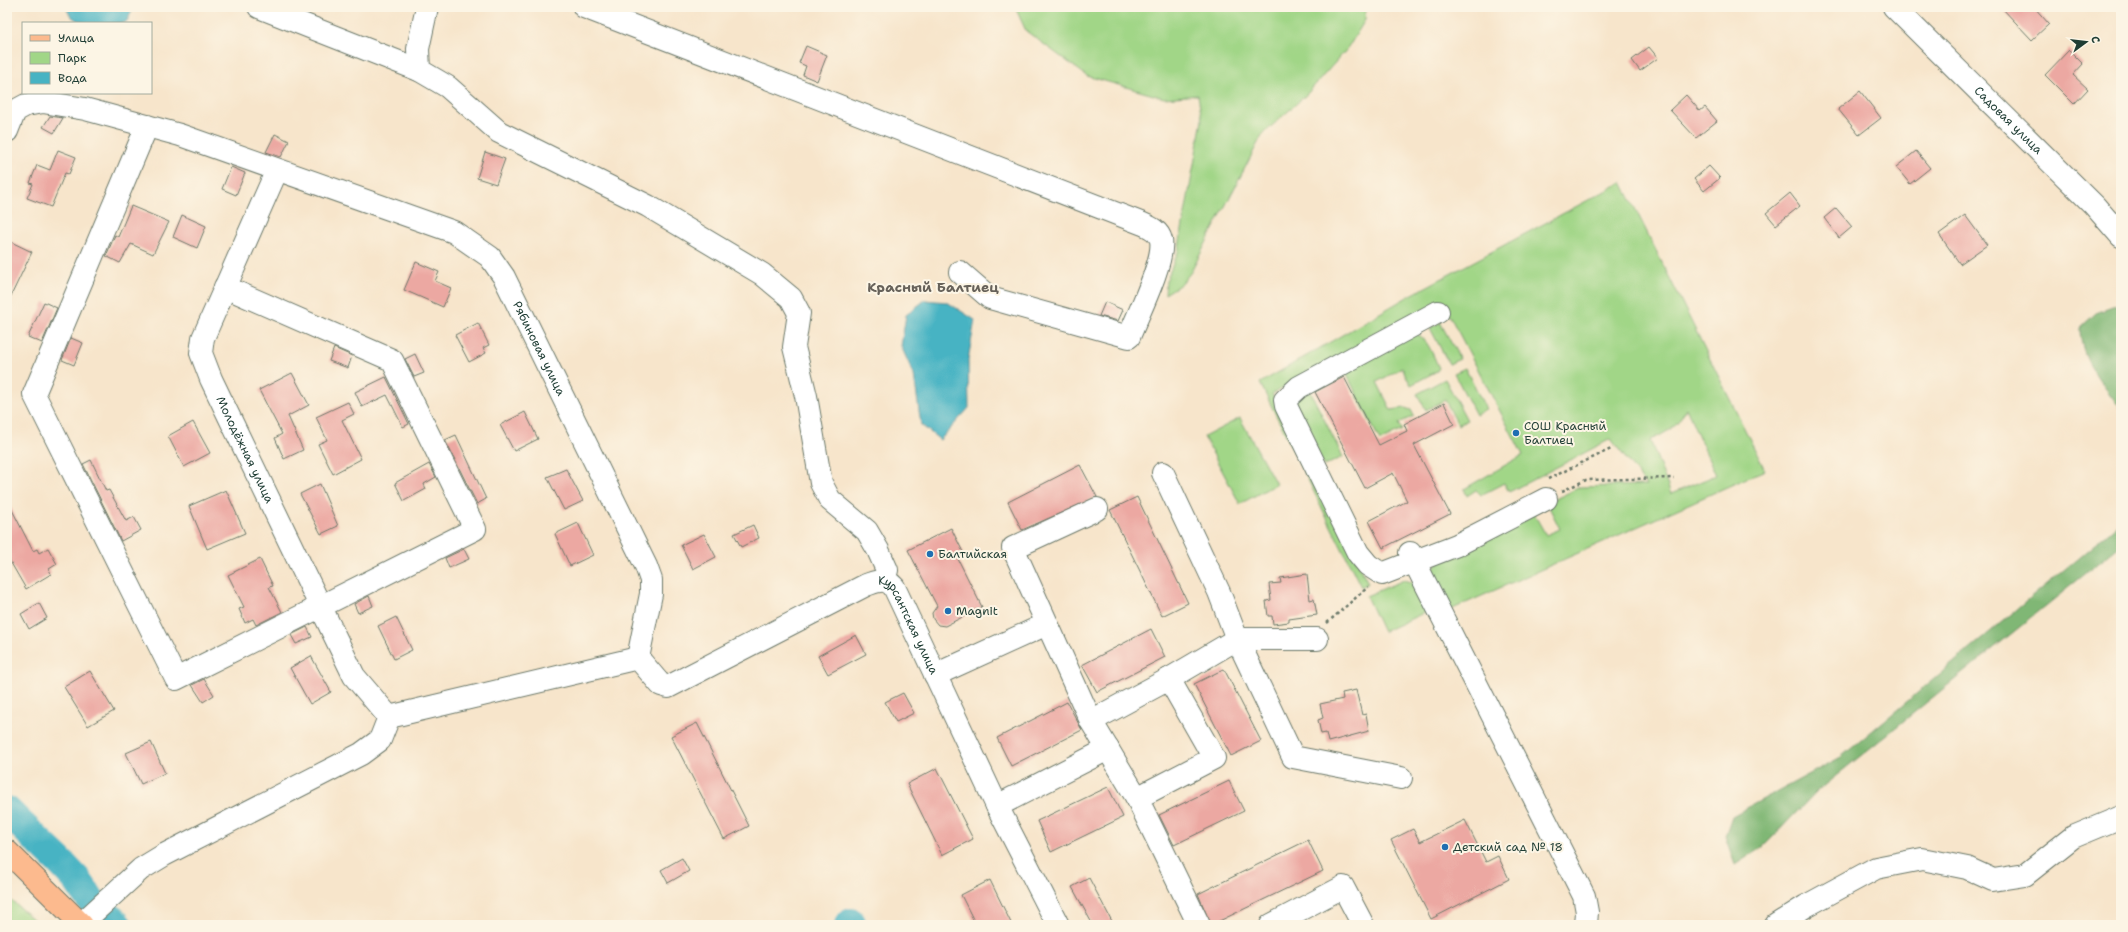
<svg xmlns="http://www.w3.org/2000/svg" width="2128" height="932" viewBox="0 0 2128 932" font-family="'Shantell Sans',sans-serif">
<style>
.green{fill:#a1d687;stroke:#608a5e;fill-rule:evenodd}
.forest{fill:#80b774;stroke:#507a54}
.water{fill:#47b3c3;stroke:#33787c}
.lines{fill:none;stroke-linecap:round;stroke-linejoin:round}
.river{stroke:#47b3c3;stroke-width:30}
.building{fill:#eca8a2}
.minor-casing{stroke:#6b7869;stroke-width:24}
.major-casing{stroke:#6b7869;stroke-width:24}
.path{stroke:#6b7869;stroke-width:2.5;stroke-dasharray:3 3;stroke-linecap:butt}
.minor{stroke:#fff;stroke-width:22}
.major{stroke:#fcba8e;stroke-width:22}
.poi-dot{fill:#1f6fb2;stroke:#fcf5e5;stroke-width:1.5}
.labels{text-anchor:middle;stroke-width:4;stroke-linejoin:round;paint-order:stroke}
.street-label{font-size:12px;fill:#1f3d34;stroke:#fcf5e5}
.poi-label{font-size:12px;fill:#1f3d34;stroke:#fcf5e5;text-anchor:start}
.quarter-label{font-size:14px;font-weight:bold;fill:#67625a;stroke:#fcf5e5}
</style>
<rect width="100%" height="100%" fill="#fcf5e5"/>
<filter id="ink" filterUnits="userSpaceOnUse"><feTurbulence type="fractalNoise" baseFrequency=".025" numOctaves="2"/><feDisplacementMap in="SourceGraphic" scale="8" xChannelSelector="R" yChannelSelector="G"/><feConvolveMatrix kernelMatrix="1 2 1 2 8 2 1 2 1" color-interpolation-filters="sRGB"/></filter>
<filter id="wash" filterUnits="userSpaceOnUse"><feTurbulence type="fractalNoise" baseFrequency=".012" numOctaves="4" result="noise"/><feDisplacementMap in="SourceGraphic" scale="16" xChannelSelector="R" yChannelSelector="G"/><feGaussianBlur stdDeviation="0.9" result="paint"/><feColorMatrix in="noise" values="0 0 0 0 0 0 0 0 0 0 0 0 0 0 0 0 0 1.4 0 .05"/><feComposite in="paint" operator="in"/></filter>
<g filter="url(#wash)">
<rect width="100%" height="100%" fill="#f7e5cb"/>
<!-- green -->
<path class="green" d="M1015,7H1366L1365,20L1348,48L1307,94L1262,135L1191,272L1181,284L1165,294L1166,281L1178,252L1202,120L1198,95L1164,98L1087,76L1026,31Z
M1622,182L1765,470L1448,611L1432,573L1434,567L1438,563L1533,512L1546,535L1560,529L1547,503L1580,487L1646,485L1611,439L1509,492L1504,483L1481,495L1476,490L1467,496L1464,489L1523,455L1443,303L1272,394L1368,583L1361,587L1260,383L1409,296ZM1686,408L1716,475L1671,494L1650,440C1667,433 1678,426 1686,408Z
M1440,322L1460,359L1449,364L1430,328Z
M1413,333C1427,335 1433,356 1439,368L1437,371L1411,385L1402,368L1377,382L1391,410L1405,408L1411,410L1414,416L1399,423L1402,430L1380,441L1346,373L1310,391L1343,457L1324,466L1295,408L1298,395Z
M1465,368L1486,409L1476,415L1454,373Z
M1445,379L1467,420L1458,425L1445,400L1426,410L1417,394Z
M1240,418L1276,484L1240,504L1204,437Z
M1404,580L1416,584L1430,610L1383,632L1366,596Z
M7,897L40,925H7Z
M114,908H120L136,925H115L112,914Z"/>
<!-- forest -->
<path class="forest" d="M2118,305L2121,306V409C2103,384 2080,360 2080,328L2096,313Z
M2121,522V545L1816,792L1764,846L1735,865L1725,836L1732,816L1841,757Z"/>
<!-- water -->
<path class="water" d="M66,7H134L127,21L124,23C105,23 73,30 66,7Z
M925,300L947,302L975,320L968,360L969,408L940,440L921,425L914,375L901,346L906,315Z"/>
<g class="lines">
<!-- river -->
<path class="river" d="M7,811L59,861L77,880L90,899
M108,916L117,925
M849,925L851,923"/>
</g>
<g id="blocks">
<!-- building -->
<path class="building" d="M2001,7H2034L2049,24L2032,40Z
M806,46L827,55L817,81L803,75L806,66L799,63Z
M1649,47L1658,58L1640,71L1632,60Z
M2069,50L2083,64L2073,75L2088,89L2074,104L2045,75Z
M1860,91L1881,118L1859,135L1838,109Z
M1686,95L1700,111L1705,107L1717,121L1696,138L1670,110Z
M50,116L63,118L54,133L43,127Z
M275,134L289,141L281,157L266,152Z
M58,150L76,157L69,174L65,173L51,207L27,198L33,184L30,183L37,165L50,170Z
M1916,151L1930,168L1910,184L1896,167Z
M485,152L505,159L496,184L477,178Z
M1709,166L1720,178L1704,191L1694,179Z
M231,167L245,173L236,195L222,189Z
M1790,193L1800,206L1776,225L1766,213Z
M131,206L169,222L153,254L131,244L120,263L106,256L115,235L118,237Z
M1836,208L1852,227L1839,238L1824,218Z
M182,215L206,226L197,248L173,237Z
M1965,215L1987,245L1960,264L1939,234Z
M7,240L32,252L7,304Z
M416,262L439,272L435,281L451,288L443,307L404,290Z
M44,302L57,308L42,343L28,337Z
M1105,302L1123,310L1118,321L1099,316Z
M478,323L489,345L483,348L486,353L469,362L455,335Z
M71,338L83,343L74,365L62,360Z
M334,348L352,356L348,368L329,361Z
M415,354L424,373L414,377L405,359Z
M292,373L309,405L288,416L303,450L284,459L275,438L282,434L259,390Z
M386,377L409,424L403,427L387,395L362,407L355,392Z
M1344,377L1379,445L1407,431L1404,424L1444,403L1454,424L1414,445L1450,514L1383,548L1369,521L1407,501L1393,473L1365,488L1315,392Z
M348,402L354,414L342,420L361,459L333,474L318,444L327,440L316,417Z
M525,412L538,439L514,451L500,425Z
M193,422L210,453L184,467L168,436Z
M456,435L486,499L477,504L445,440Z
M91,460L106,491L109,490L126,521L134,517L141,530L121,541L83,464Z
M429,464L436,477L424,484L426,489L404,501L395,483Z
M1080,465L1097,497L1022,530L1008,502Z
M566,469L583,501L564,510L547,477Z
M320,484L338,526L321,534L300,494Z
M226,490L245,533L207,549L189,506Z
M1137,497L1188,603L1162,616L1110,510Z
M7,500L33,551L37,549L39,553L48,548L57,564L49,569L51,574L26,589L7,556Z
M578,523L593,555L570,566L555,534Z
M753,525L759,538L741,547L734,534Z
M951,528L963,552L956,555L982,607L945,626L938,625L933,619L932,613L937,606L908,550Z
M704,534L716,557L693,569L681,545Z
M464,549L469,559L449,568L445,558Z
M260,559L273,586L269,587L282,612L256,625L253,619L245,623L239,609L244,607L228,575Z
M1307,574L1310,600L1314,599L1317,615L1289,619V622L1273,624L1272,616H1268L1266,601L1271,600L1269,584L1281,583L1280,578Z
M369,596L373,606L358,613L354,604Z
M39,603L47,618L29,629L21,614Z
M396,617L412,650L394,659L378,626Z
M307,627L312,637L296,644L291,635Z
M1151,629L1165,657L1097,692L1082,665Z
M856,635L866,654L828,674L818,656Z
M311,656L331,692L310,704L290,668Z
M1224,669L1261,741L1231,756L1194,684Z
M90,671L114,711L88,726L64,687Z
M204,679L214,695L203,702L192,685Z
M1356,690L1362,715L1366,714L1369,731L1328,742L1326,733L1321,734L1318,720L1323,718L1320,704L1343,699L1342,693Z
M903,693L914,713L896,722L885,702Z
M1067,702L1082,730L1011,766L997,738Z
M697,723L749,826L724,839L671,736Z
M151,742L165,773L141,784L126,753Z
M937,768L973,839L942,855L907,784Z
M1229,781L1244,811L1174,845L1159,815Z
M1108,787L1123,817L1051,852L1037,821Z
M1465,820L1486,862L1498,856L1509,879L1431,919L1391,840L1413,829L1420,842Z
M1308,840L1323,871L1211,925L1198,894Z
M682,858L689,871L668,883L661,870Z
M1089,878L1114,925H1093L1072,887Z
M990,880L1012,925H976L961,895Z"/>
</g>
</g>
<g filter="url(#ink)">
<use href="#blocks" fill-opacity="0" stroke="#6b7869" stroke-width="1"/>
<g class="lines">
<!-- minor casing -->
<g class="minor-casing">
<g id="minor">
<path d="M259,7L419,70"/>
<path d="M427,7L418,49L419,70L448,87L499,132L648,206L762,274L791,298L799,313L794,347L806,396L821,483L830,500L867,531L878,550L887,570L884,580"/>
<path d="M584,7L1143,224C1150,227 1159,231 1161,240C1165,261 1137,316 1129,337L990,298L960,272"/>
<path id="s1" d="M1894,7L2094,205L2121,236"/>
<path d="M147,126L34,394L176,679L475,529L392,360L225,287"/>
<path id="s2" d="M7,131L15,111L26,105L43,102L85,109L180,135L454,232L490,257L504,277L646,566L651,580V594L638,658"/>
<path id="s3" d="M277,170L203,338L201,353L211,379L354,676L389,717"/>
<path d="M1438,312L1299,387L1285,400L1286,406L1358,553L1368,565L1382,574L1457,545L1546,499"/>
<path d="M1163,473L1219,592L1237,639L1293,757L1401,778"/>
<path d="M1097,509L1013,548L1091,721L1137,798L1199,925"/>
<path d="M1410,553L1584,896L1587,912L1586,925"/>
<path id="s4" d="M638,658L661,685L668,687L866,585C878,581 885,577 894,587L997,806L1058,925"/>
<path d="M935,675L1047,624"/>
<path d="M1091,721L1169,679L1237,639H1317"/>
<path d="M1137,798L1214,758L1169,679"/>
<path d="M997,806L1108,749"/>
<path d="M81,924L141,869L164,855L361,754L380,740L389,717L638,658"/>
<path d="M1271,925L1343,887L1363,925"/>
<path d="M1776,925L1806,906L1876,868L1922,859L1967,868L1993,880L2025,875L2073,837L2121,817"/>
</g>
</g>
<!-- major casing -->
<g class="major-casing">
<path id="major" d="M7,851L82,925"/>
</g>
<!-- path -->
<path class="path" d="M1548,479L1613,448
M1562,491L1586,480L1674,478
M1327,623L1368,587"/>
<!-- minor -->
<use href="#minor" class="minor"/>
<!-- major -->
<use href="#major" class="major"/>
</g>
</g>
<!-- markers -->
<g class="poi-dot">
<circle cx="1516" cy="433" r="4"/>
<circle cx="930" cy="554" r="4"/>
<circle cx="948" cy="611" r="4"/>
<circle cx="1445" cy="847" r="4"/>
</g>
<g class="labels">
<!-- street labels -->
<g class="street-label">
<text dy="4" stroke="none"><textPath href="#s1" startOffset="161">Садовая улица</textPath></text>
<text dy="4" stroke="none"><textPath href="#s2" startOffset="631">Рябиновая улица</textPath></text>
<text dy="4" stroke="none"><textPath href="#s3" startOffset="305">Молодёжная улица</textPath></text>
<text dy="4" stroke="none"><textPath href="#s4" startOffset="335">Курсантская улица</textPath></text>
</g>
<!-- poi labels -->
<g class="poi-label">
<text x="1524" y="430">СОШ Красный<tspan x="1524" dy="14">Балтиец</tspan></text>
<text x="938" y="558">Балтийская</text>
<text x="956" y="615">Magnit</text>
<text x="1453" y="851">Детский сад № 18</text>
</g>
<!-- quarter labels -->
<g class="quarter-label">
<text x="933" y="292">Красный Балтиец</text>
</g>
</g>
<!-- margin -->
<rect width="2128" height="932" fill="none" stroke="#fcf5e5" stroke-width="24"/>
<!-- legend -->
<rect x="22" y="22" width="130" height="72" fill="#fcf5e5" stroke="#a4ab9e"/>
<rect x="30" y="35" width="20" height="6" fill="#fcba8e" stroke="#a4ab9e"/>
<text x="58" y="42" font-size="12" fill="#1f3d34">Улица</text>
<rect x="30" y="52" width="20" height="12" fill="#a1d687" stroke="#a4ab9e"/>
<text x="58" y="62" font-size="12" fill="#1f3d34">Парк</text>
<rect x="30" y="72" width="20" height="12" fill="#47b3c3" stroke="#a4ab9e"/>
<text x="58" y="82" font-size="12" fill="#1f3d34">Вода</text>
<!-- north arrow -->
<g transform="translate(2086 42) rotate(75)" stroke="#fcf5e5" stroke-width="3" paint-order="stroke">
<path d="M0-3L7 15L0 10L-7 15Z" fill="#1f3d34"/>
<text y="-6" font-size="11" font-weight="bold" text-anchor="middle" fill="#1f3d34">С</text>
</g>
</svg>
